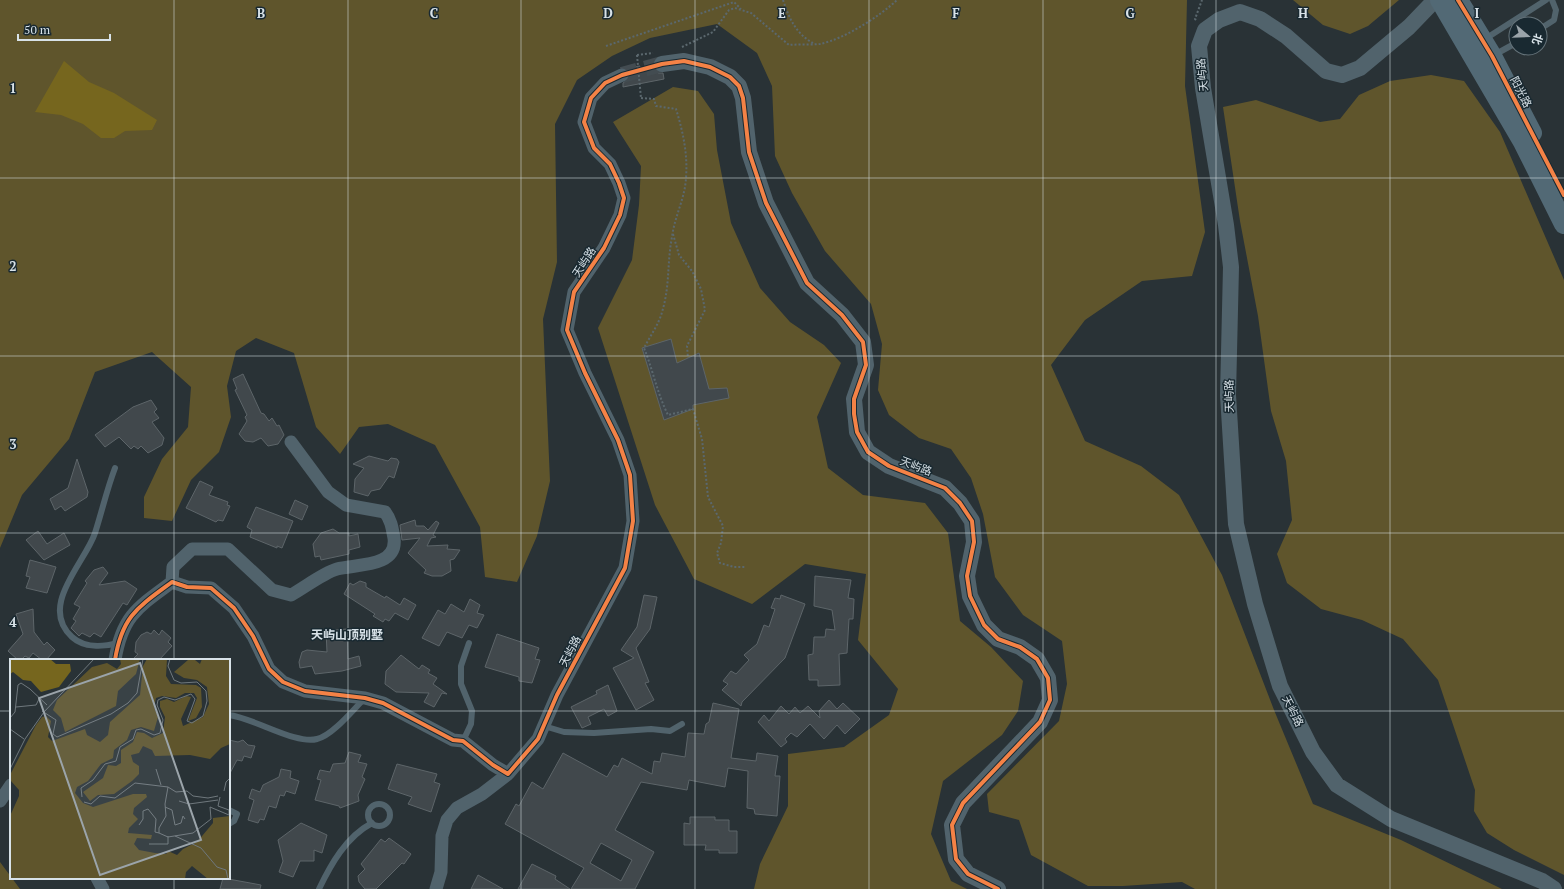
<svg xmlns="http://www.w3.org/2000/svg" width="1564" height="889" viewBox="0 0 1564 889" font-family="'PT Serif','Noto Sans SC',serif">
<style>
.green{fill:#5f552c}
.water{fill:#76661e}
.building{fill:#41484c;stroke:#5d6569;fill-rule:evenodd}
.lines{fill:none;stroke-linecap:round;stroke-linejoin:round}
.tertiary-tunnel{stroke:#434c51;stroke-width:16;stroke-dasharray:16 8;stroke-linecap:butt}
.path{stroke:#5b686e;stroke-width:2;stroke-dasharray:2 2;stroke-linecap:butt}
.service{stroke:#51636c;stroke-width:6}
.minor{stroke:#51636c;stroke-width:13}
.tertiary{stroke:#51636c;stroke-width:16}
.primary{stroke:#526975;stroke-width:20}
.path-bridge{stroke:#5b686e;stroke-width:2;stroke-dasharray:2 2;stroke-linecap:butt}
.cycleway-casing{stroke:#192931;stroke-width:6}
.cycleway{stroke:#f48246;stroke-width:4}
.grid{fill:none;stroke:#d8e2e8;stroke-width:1;stroke-opacity:0.55}
.labels{text-anchor:middle;stroke-width:3;stroke-linejoin:round;paint-order:stroke}
.street-label{font-size:11px;fill:#d8e2e8;stroke:#192931}
.neighbourhood-label{font-size:12px;font-weight:bold;fill:#d8e2e8;stroke:#192931}
.inset-road{fill:none;stroke:#6f787d;stroke-width:1}
.view{fill:#9ba4aa;fill-opacity:0.15;stroke:#9ba4aa;stroke-width:2}
.inset-edge{fill:none;stroke:#d8e2e8;stroke-width:2}
.grid-label{font-size:13px;text-anchor:middle;font-weight:bold;fill:#d8e2e8;stroke:#192931;stroke-width:3;stroke-linejoin:round;paint-order:stroke}
</style>
<rect width="100%" height="100%" fill="#293236"/>
<!-- green -->
<path class="green" d="M0,0H1187L1185,86L1205,232L1192,276L1142,281L1085,320L1051,365L1085,441L1141,466L1179,495L1222,575L1274,710L1313,804L1401,840L1502,889H1195L1182,882L1123,886H1088L1031,855L1019,820L989,812L987,794L1059,721L1067,684L1062,641L1023,615L995,577L983,514L971,478L951,449L919,438L889,415L878,390L882,344L871,304L825,251L792,193L775,156L772,86L757,53L717,24L650,38L612,56L577,80L555,124L557,262L543,319L550,481L537,536L517,582L485,577L480,527L435,445L388,424L359,427L340,454L316,427L294,353L256,338L236,351L227,386L231,417L219,452L191,480L172,521L144,518V497L162,459L188,427L191,387L152,352L95,372L69,439L22,495L0,548Z
M1293,0H1399L1368,26L1350,34L1323,25Z
M1431,75L1464,81L1500,132L1564,280V875L1514,850L1487,833L1474,811L1475,790L1438,680L1403,639L1362,620L1321,609L1287,583L1277,554L1292,520L1286,461L1271,411L1258,316L1240,221L1223,107L1256,100L1320,122L1340,119L1359,95L1390,81Z
M673,87L698,91L714,114L717,150L731,223L760,288L790,322L824,345L841,363L817,417L828,468L863,495L925,503L948,533L960,621L991,647L1023,681L1018,711L1002,735L943,781L931,834L951,881L967,889H754L760,864L788,806V754L844,747L889,715L898,689L858,640L866,574L805,564L752,604L694,579L655,505L598,328L632,260L639,205L641,166L613,122Z
M0,862L20,889H0Z"/>
<!-- water -->
<path class="water" d="M64,61L89,82L114,93L157,120L152,130L125,131L114,138H101L83,124L61,115L35,112Z"/>
<!-- building -->
<path class="building" d="M640,66L639,70L653,66L658,73H663L664,79L623,87V83L628,80L630,75L629,71L624,68Z
M671,339L677,363L699,353L709,389L727,388L729,398L693,405V409L664,420L642,348Z
M243,374L261,413L264,414L269,421L272,418L277,426L279,425L284,435L278,444L268,446L261,438L253,442L245,441L239,434L247,421L245,417L247,415L235,390L237,389L233,379Z
M151,400L157,409L154,412L159,418L152,422L164,438L162,445L148,453L141,446L138,449L134,446L131,449L119,437L105,447L95,435L133,407Z
M369,456L388,461L391,458L397,459L399,462L394,478L389,476L380,489L371,491L368,496L354,492L355,479L364,468L353,464Z
M77,459L88,492L87,497L65,511L61,506L55,510L50,499L68,488Z
M200,481L213,487L209,495L228,502L227,505L230,506L223,521L218,520L216,522L186,508Z
M295,500L308,506L302,520L289,514Z
M256,507L293,521L282,548L277,546V548L250,537L252,530L247,527Z
M415,520L416,526H424L428,530L436,521L439,523L433,535L436,537L431,538L427,546L448,545L447,549L460,550L454,559L450,560L451,571L442,576H432L424,573L426,570L408,553L420,538L402,540L400,525Z
M333,529L339,533H349V536L358,534L360,547L349,550V554L321,560L320,556L315,557L313,544L321,533Z
M38,531L47,544L64,533L70,545L44,560L26,540Z
M30,560L56,567L47,593L26,588L30,577L26,576Z
M103,567L108,573L99,585L125,581L137,589L127,605L123,603L101,637L94,633L90,637L82,633L79,636L71,628L76,621L73,619L80,607L74,604L87,583L85,581L94,570Z
M815,576L851,580L848,598L854,599L853,619H849L847,653L839,654L840,685L818,686V680H809L808,655L813,654L814,637H825L826,629L835,630L832,610L814,606Z
M360,581L366,583V587L385,598L386,596L400,605L404,598L416,605L408,620L395,613L389,621L385,619L383,622L373,616L375,614L344,594L350,583L353,585Z
M644,595L657,597L650,629L636,648L649,682L645,683L654,700L636,710L613,668L634,658L621,650L637,627Z
M781,595L805,604L785,658L742,702L741,706L722,690L728,684L723,681L731,671L736,674L749,660L744,655L757,644L764,625L769,627L775,609L771,608L775,598L780,599Z
M470,599L480,605L477,613L484,615L477,628L469,625L462,638L447,632L439,646L422,638L438,610L445,614L451,604L464,612Z
M33,609L34,632L44,645L47,642L55,650L46,660H42L33,653L29,658L25,656L21,660H18L8,651L23,634L16,614Z
M347,629L348,659L359,656L361,666L342,671L315,674L312,666L300,668L299,662L302,652L307,650L327,652L326,631Z
M154,630L159,635L162,630L171,638L168,642L172,646L159,660H132L138,654L135,652L136,642L141,635L147,632L151,634Z
M497,634L539,648L535,659L540,660L532,683L519,681V677L485,667Z
M401,655L419,669L422,665L430,670L428,673L437,678L433,684L447,694L442,693L434,707L424,702L429,693L396,692L385,684L386,671Z
M608,685L617,711L608,716L604,709L588,717L591,724L582,728L571,707L597,694L596,691Z
M829,700L837,709L843,703L860,719L845,734L837,725L824,739L810,724L797,737L791,733L785,739L787,742L781,747L758,722L764,715L769,721L781,706L789,714L795,707L800,713L808,706L820,718L819,711Z
M713,703L739,709L731,758L756,761L757,753L778,756L775,776H780L777,816L755,814L754,809L747,808L748,771L728,768L725,787L689,780L687,790L641,782L615,830L654,852L635,889H571L584,868L505,824L516,804L519,806L532,782L543,789L563,753L607,777L614,765L618,767L622,758L652,774L654,761L660,762L662,753L685,757L688,733L704,734L706,724L709,722ZM601,843L632,860L621,881L590,863Z
M229,740L238,742L243,740L248,745L255,746L251,758L244,756L242,761L237,760L229,775Z
M349,752L361,755L358,762L367,764L362,777L365,779L358,795L359,801L340,808L339,806L315,800L321,780L317,779L320,770L330,772L333,764L345,763Z
M397,764L437,774L434,782L440,784L431,812L408,804L412,797L388,789Z
M281,769L291,771L290,778L299,781L295,794L286,791L284,796L280,795L276,808L269,806L264,820L260,819L258,823L248,820L254,800L249,798L252,789L260,792L263,785L279,777Z
M690,817H715V820H729V831H737V853H719V850H705L706,845H684V823L690,824Z
M301,823L327,835L322,853L314,850V861H300L293,877L279,872L283,861L278,840Z
M389,838L411,854L404,864L402,863L376,889H365L359,882L358,876L365,869L361,864L381,839L385,842Z
M532,864L556,876L555,879L570,889H518Z
M478,875L503,889H471Z
M223,878L261,885L260,889H220Z"/>
<g class="lines">
<!-- tertiary-tunnel -->
<path class="tertiary-tunnel" d="M622,75L662,64"/>
<!-- path -->
<path class="path" d="M783,0C789,18 796,34 813,43
M1196,20L1195,19L1202,0
M606,46L734,2L741,9
M682,47L713,32L729,10L735,8L751,13L789,45C799,44 810,45 820,44C844,39 879,17 897,0
M637,55L653,53
M641,98L654,99L656,106L676,109C684,135 689,160 685,187C682,204 674,220 672,237C667,262 670,287 662,312C659,324 650,336 644,348C653,370 657,393 668,415L693,409L702,439L708,497L723,526L721,543L717,553L720,563L734,567H745
M673,234L679,255L692,271L701,289L705,310L687,346L688,358"/>
<!-- service -->
<path class="service" d="M1540,29L1554,20L1556,10L1552,0
M1485,39L1546,0
M1494,55L1516,43
M115,468C107,489 102,511 95,533C85,563 38,606 72,637C84,648 103,647 118,643
M229,715C254,718 296,745 317,739C332,736 353,710 364,699
M544,726L564,732L594,733L651,729L670,731L682,724
M463,741L471,724L472,711L461,684V666L469,643
M368 815a11 11 0 1 1 22 0a11 11 0 1 1-22 0Z
M229,810L237,814L234,821L229,824
M319,889C331,864 346,837 372,823"/>
<!-- minor -->
<path class="minor" d="M172,582L173,567L192,549H228L272,590L291,595C304,588 323,573 337,569C355,564 398,568 394,538C392,527 391,520 385,512L346,505L328,492L291,442
M115,660C122,616 138,607 172,582L187,587L211,588L234,608L253,636L269,669L283,682L305,691L365,698L383,703L453,740L463,741L493,765L508,774L538,739L557,695L625,568L633,521L630,475L618,440L585,373L567,330L574,292L604,248L620,215L624,198L619,183L610,164L594,148L584,122L591,98L605,83L622,75
M0,801L11,785
M97,878L103,889
M436,889L441,872L442,836L447,820L457,808L482,794L508,774"/>
<!-- tertiary -->
<path class="tertiary" d="M1435,0L1409,27L1360,68L1342,75L1326,71L1286,36L1260,19L1240,12L1219,20L1205,30L1199,46L1203,88L1226,225L1231,267L1228,395L1236,524L1255,604L1280,686L1313,752L1337,785L1391,819L1542,881L1554,889
M662,64L684,61L710,67L730,77L739,86L743,98L749,152L766,203L807,283L842,315L863,342L866,365L854,399L857,432L868,452L889,466L945,488L960,503L972,521L974,542L967,576L970,596L984,625L998,639L1020,647L1037,659L1048,678L1050,700L1040,722L963,803L952,825L956,859L968,874L998,889"/>
<!-- primary -->
<path class="primary" d="M1440,0L1523,142L1564,224
M1458,0L1492,56L1532,133"/>
<!-- path-bridge -->
<path class="path-bridge" d="M637,55L641,98"/>
<!-- cycleway casing -->
<g class="cycleway-casing">
<path id="cycleway" d="M1458,0L1492,56L1564,195
M115,660C122,616 138,607 172,582L187,587L211,588L234,608L253,636L269,669L283,682L305,691L365,698L383,703L453,740L463,741L493,765L508,774L538,739L557,695L625,568L633,521L630,475L618,440L585,373L567,330L574,292L604,248L620,215L624,198L619,183L610,164L594,148L584,122L591,98L605,83L622,75L662,64L684,61L710,67L730,77L739,86L743,98L749,152L766,203L807,283L842,315L863,342L866,365L854,399V414L857,432L868,452L889,466L945,488L960,503L972,521L974,542L967,576L970,596L984,625L998,639L1020,647L1037,659L1048,678L1050,700L1040,722L963,803L952,825L956,859L968,874L998,889"/>
</g>
<!-- cycleway -->
<use href="#cycleway" class="cycleway"/>
</g>
<!-- grid -->
<path class="grid" d="M174,0V660M348,0V889M521,0V889M695,0V889M869,0V889M1043,0V889M1216,0V889M1390,0V889M0,178H1564M0,356H1564M0,533H1564M0,711H11M229,711H1564M174,878V889"/>
<g class="labels">
<!-- street labels -->
<g class="street-label">
<text transform="translate(1202 75) rotate(-96)" y="4">天屿路</text>
<text transform="translate(1521 92) rotate(63)" y="4">阳光路</text>
<text transform="translate(584 262) rotate(-57)" y="4">天屿路</text>
<text transform="translate(1229 396) rotate(-91)" y="4">天屿路</text>
<text transform="translate(916 466) rotate(21)" y="4">天屿路</text>
<text transform="translate(570 651) rotate(-62)" y="4">天屿路</text>
<text transform="translate(1293 711) rotate(63)" y="4">天屿路</text>
</g>
<!-- neighbourhood labels -->
<g class="neighbourhood-label">
<text x="347" y="639">天屿山顶别墅</text>
</g>
</g>
<!-- overview -->
<g transform="translate(10 659)">
<rect width="220" height="220" fill="#293236"/>
<path d="M110,0H130L126,15L108,32L106,47L55,73L51,59L43,51L47,41L82,8L97,4L107,10L111,5ZM137,0H157L156,17L161,25L186,26L191,29L192,48L186,59L178,62L187,39L184,34H175L166,39L152,37L146,39L144,48L148,58L144,72L131,68L121,71L117,81L104,91L103,99L91,105L78,122L67,128L65,134L73,144L83,148L123,135H136L137,138L124,149L123,155L128,160L119,169L118,174L142,176L141,180L127,179L124,185L129,191L145,194L156,195L158,192L167,196L173,190L187,183L203,164V159L220,157V220H198L182,207L176,213L175,220H0V157L9,137V131L1,122L0,116L26,66L32,58L36,57L41,62L38,78L42,82L75,70L77,76L90,83L98,76L100,63L130,36L133,7ZM192,0H220V85L211,89L200,100L180,96L145,97L142,91L133,87L129,94L121,96L123,103L129,107V115L122,122L104,135L88,136L80,142L73,133L93,119L98,106L106,107L111,104V91L123,83L127,73L134,74L142,79L153,74L155,58L150,48V42L157,40L164,43L176,37L181,38L171,60L173,67L193,58L199,45L197,28L187,21L174,19L164,13L178,1H185L190,5Z" fill="#5f552c"/>
<path d="M0,0H40L46,5H60L61,12L49,28L31,33L21,22L13,21L3,13L0,15Z" fill="#76661e"/>
<path class="inset-road" d="M6,48L26,46L29,40M32,52L46,61L43,75L47,78L101,55L118,44L127,34L133,0M0,59L5,53L8,26L11,24L20,30L37,46M0,70L14,80M0,110L15,80L34,53L84,0M146,110L151,126M158,128L166,133L177,132L183,137L198,139L208,137M214,132L216,123L220,119M72,138L71,129L83,121L95,105L106,102L110,88L123,80L126,71L131,70L144,76L150,74L153,61L147,46L148,41L154,38L165,41L181,35L185,40L177,62L182,64L193,57L197,42L196,32L187,23L171,24L164,21L158,7L160,0M169,142L179,145L208,141M74,143L81,145L90,137L105,139L125,124L158,128L155,145L156,157L149,169V174L158,178L183,174L201,160L200,148L219,156V151L208,147L210,138M155,148L162,151L165,166L171,164L173,157L175,160M129,166L133,160V152L138,150L146,160L145,173L149,174M165,177L191,189L207,208L216,211L218,220M139,185H158V177"/>
<path class="view" d="M130,4L191,181L90,216L29,39Z"/>
<rect width="220" height="220" class="inset-edge"/>
</g>
<g class="grid-label">
<text x="261" y="18">B</text>
<text x="434" y="18">C</text>
<text x="608" y="18">D</text>
<text x="782" y="18">E</text>
<text x="956" y="18">F</text>
<text x="1130" y="18">G</text>
<text x="1303" y="18">H</text>
<text x="1477" y="18">I</text>
<text x="13" y="93">1</text>
<text x="13" y="271">2</text>
<text x="13" y="449">3</text>
<text x="13" y="627">4</text>
</g>
<!-- north arrow -->
<g transform="translate(1528 36) rotate(109)"><circle r="19" fill="#192931" stroke="#65737a"/>
<path d="M0-3L7 15L0 10L-7 15Z" fill="#9ba4aa"/>
<text y="-6" font-size="11" font-weight="bold" text-anchor="middle" fill="#d8e2e8">北</text>
</g>
<!-- scale -->
<path d="M18 34v6h92v-6" fill="none" stroke="#d8e2e8" stroke-width="2"/>
<text x="24" y="34" font-size="12" fill="#d8e2e8" stroke="#192931" stroke-width="3" paint-order="stroke">50 m</text>
</svg>
